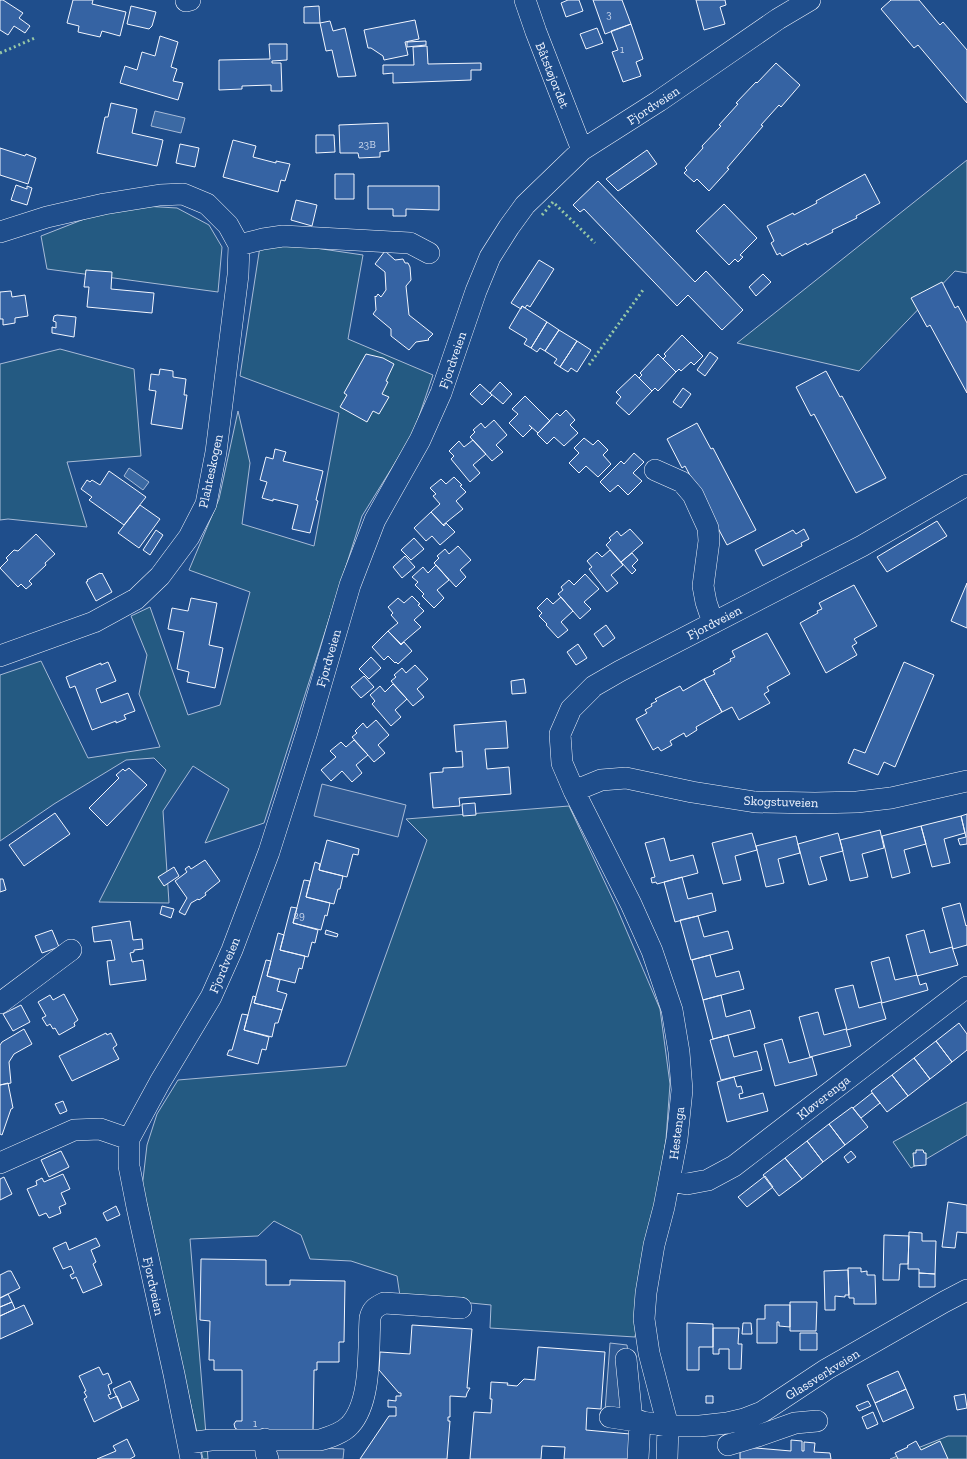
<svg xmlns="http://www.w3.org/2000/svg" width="967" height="1459" viewBox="0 0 967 1459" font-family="'Zilla Slab',serif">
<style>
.green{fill:#245a82;stroke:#a8bbd7}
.parking{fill:#305b95;stroke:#a8bbd7}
.water{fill:#3b69a3;stroke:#a8bbd7}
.building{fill:#3563a3;stroke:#f2f6ff}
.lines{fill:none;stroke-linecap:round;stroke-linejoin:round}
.minor-casing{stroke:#f2f6ff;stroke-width:22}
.minor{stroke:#1f4e8c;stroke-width:21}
.hedge{stroke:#97c8a6;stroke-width:3;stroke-dasharray:2 3;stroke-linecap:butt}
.labels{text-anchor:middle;stroke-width:3;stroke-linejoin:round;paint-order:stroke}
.number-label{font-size:11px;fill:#c3d1e8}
.street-label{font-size:13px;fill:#f2f6ff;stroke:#1f4e8c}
</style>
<rect width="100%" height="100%" fill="#1f4e8c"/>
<!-- green -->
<path class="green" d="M967,160V273L955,271L859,371L737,343Z
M143,206L177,208L209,225L222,247L218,292L47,269L41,236L92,216Z
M261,240L363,255L348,339L433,375L413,434L362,516L264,823L205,843L229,789L193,766L163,811L169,903L99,902L166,770L154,758L126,760L54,804L0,841V675L41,661L88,758L160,747L139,694L147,655L131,616L150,607L188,715L220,705L250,592L189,570L219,499L238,411L250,463L242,524L314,546L339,413L240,376Z
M60,349L134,369L141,456L67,462L87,527L8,519L0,520V364Z
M569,806L616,906L660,1009L670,1084L666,1139L635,1337L490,1328L491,1305L400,1296L397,1276L351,1261L310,1259L301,1235L274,1221L258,1236L190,1239L208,1459H203L142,1188L147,1145L157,1114L178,1080L346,1066L427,840L406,819Z
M967,1102V1135L911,1168L893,1142Z
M948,1436H967V1459H890Z"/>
<!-- parking -->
<path class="parking" d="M322,784L406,805L398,837L314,816Z
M610,1343L627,1345L638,1428L604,1425Z
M264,1445L344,1449L343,1459H263Z"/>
<!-- water -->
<path class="water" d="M155,111L185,118L181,133L151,126Z
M129,468L149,482L143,490L124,476Z"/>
<!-- building -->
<path class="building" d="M0,0H3L23,13L19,18L30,26L25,33L14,26L8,35L0,30Z
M73,0H93L92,4L126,12L120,36L102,31L100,37L78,32L79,26L67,23Z
M568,0H579L583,11L566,17L561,3Z
M593,0H622L631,24L605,34Z
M696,0H725L726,5L720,7L725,24L704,30Z
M891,0H919L940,25L943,22L967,50V103L918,45L914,48L881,9Z
M131,6L156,12L152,26L149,29L127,24Z
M319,6L320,23H304V7Z
M415,20L419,39L405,42L408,55L384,60L383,56L371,48H368L364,30Z
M330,21L333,31L345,28L356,76L338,77L332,50L326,51L320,23Z
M631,24L643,59L636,62L641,76L623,82L612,52L618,50L611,31Z
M597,28L603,43L586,49L580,34Z
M160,36L178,42L171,67L177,69L173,81L183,83L178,100L120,83L125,66L137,70L142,52L155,56Z
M426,41V45L407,47V42Z
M269,44H287V60L272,61V63H281L282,91H271V85L242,86V89L219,90V60L270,59Z
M427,46L428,64L481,63V70H471V80L393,83V73L383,74V65H414L413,47Z
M776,63L800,85L781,107L779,105L761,125L763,126L727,168L729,169L709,191L697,179L694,182L684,173L687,170L685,168L703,148L702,146L721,126L719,125L738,104L736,103L756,82L757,83Z
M111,103L137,109L132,133L163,140L157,166L97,153L105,117H108Z
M388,123L389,151L380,152V157L359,158L358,153H340L339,125Z
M316,135H334L335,152L316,153Z
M233,140L256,146L253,157L276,163V161L290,164L285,181L281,180L278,192L223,177Z
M180,144L199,148L195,167L176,163Z
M0,148L25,156L26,154L36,158L28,184L0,175Z
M647,150L657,164L618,191L606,179Z
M335,174H354V199H335Z
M865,174L880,203L856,216L857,218L832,230L833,232L807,245L806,243L782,256L780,253L777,255L771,243L774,241L767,226L793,213L794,215L817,203L816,201Z
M598,181L695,282L706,271L743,310L722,330L688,295L677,306L584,209L580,212L573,205Z
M16,185L27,189V186L32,188L27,205L11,200Z
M368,186H439V210L406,209V216H393V209H368Z
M296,200L317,205L312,226L291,220Z
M724,204L757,238L740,255L743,257L738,262L735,259L729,265L696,231Z
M385,251L395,260L403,259L405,263H408L410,267L411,280L406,286L409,315L433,334L428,339L429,340L416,342L409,350L391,336V329L373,314L376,310L375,296L376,297L378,294L381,297L386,290L385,272L375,264Z
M539,260L554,269L530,307L527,305L525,308L522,306L521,309L511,303Z
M86,270L112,272L111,289L154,293L152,313L87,307L89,287H84Z
M763,274L771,282L756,296L749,287Z
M942,282L955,308L958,306L967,323V393L930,325L927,327L911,298Z
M11,291L12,297L25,295L28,316L15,318V323L3,325V319H0V292Z
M522,306L547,322L531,348L524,344L527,339L509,328Z
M57,315L76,317L74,337L52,333V327L56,328V322L53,321L54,316Z
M547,322L559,330L545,351L540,348L537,352L531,348Z
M559,330L577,341L560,367L554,363L557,359L545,351Z
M682,335L703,356L694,365L691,362L681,371L679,369L676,372L663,359L666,356L664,354Z
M577,341L591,350L577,372L571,368L568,372L560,367Z
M710,352L718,358L705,376L697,370Z
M366,354L383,358L394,364L386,381L388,382L382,394L389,397L379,414L373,411L367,422L340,407L347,395L344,393Z
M658,354L676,372L658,391L655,388L652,391L639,378L642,375L640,373Z
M160,369L173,371V377L186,379L184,395H187L182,429L151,424L156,391L149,390L151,374L159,375Z
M826,371L840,397L842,396L886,478L856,493L814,414L811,416L796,387Z
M635,374L652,391L629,415L616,403L621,397L616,392Z
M500,382L512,394L503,404L490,393Z
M480,384L492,395L482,405L470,394Z
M683,388L691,394L681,408L673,402Z
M525,396L550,421L538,433L529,425L532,428L523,437L509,423L518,414L512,409Z
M566,410L575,420L570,425L578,433L564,446L554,437L547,444L537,434L557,413L560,416Z
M494,420L507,435L496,445L503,452L492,461L470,437L475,432L473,430L481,423L485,428Z
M697,423L711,449L713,448L756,530L727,545L685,466L682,468L667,439Z
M584,438L593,445L598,440L608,450L603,455L611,464L598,477L586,466L579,473L569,463L579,453L574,448Z
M473,440L486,454L473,465L480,473L470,482L451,459L454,456L449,451L459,441L464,447Z
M275,449L286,452L283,461L323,471L316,500L318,501L310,533L292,529L298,505L273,499V501L262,498L267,482L260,480L266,457L273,459Z
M634,453L644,462L633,473L642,481L628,495L618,485L610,492L600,482L621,461L624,464Z
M109,471L146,497L124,525L89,500L92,497L81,489L87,480L90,482L92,480L100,485Z
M454,477L462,485L460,486L466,492L456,501L463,509L443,525L431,512L440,504L433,496L436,494L430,488L441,479L446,484Z
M140,505L160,519L139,548L118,533Z
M431,512L444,526L446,523L455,532L440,545L432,536L426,541L414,528Z
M937,521L947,536L887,572L877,557Z
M630,529L643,543L621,562L606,545L611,540L609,538L617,531L621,536Z
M804,529L809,539L801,543L802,546L763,566L755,550L793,530L796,534Z
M156,530L163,535L150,555L143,550Z
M36,534L55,554L45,563L46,565L29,581L32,584L26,589L21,584L18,587L0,568L8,560L6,558L14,550L18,551Z
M414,538L424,549L411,560L401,550Z
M458,546L471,560L460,570L466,577L456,587L434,563L439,558L437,556L445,549L449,554Z
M610,550L623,565L611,575L618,583L607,592L589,569L592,567L587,561L597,552L602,557Z
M632,553L638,560L632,566L636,570L632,574L621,562Z
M405,556L415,567L402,578L393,567Z
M436,565L449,580L437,590L444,598L434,608L422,596L424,594L415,585L418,582L412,577L423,567L428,573Z
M100,573L101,574L102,573L112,592L96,601L86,582L88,581L87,580Z
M585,574L599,589L584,602L591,609L580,619L558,594L563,590L561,587L569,580L574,585Z
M967,583V628L951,621Z
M854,585L877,626L854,639L857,643L852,646L857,655L826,673L800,623L818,613L817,611L822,609L819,603Z
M412,596L420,604L418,605L424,611L414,620L421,627L401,644L388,631L398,623L391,615L393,613L388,607L398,598L404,603Z
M561,597L573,611L561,622L568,630L558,638L546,625L547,624L539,616L542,613L537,608L547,598L553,604Z
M191,598L217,603L209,645L223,648L215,688L187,682L189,672L177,669L184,632L168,629L172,608L188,611Z
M606,625L615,638L603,647L594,634Z
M388,631L401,645L404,642L412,651L398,664L396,662L395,663L388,656L384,660L372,647Z
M767,633L790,674L767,687L769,691L764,694L770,703L739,720L732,707L722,712L704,679L715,674L713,671L731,661L730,659L735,657L732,651Z
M578,644L587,658L576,665L567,652Z
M371,657L381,668L369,679L359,669Z
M108,662L116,681L96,689L101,703L128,693L135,711L124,715L126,719L116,723V721L92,730L75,686L70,688L66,677L101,663V665Z
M904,662L934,675L895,767L884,762L878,775L848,763L854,749L865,753Z
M415,665L428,679L417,689L424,697L413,706L391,681L396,677L394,675L402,668L406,673Z
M364,676L374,687L361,698L351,687Z
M524,679L526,693L512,694L511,681Z
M704,679L722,712L696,727L697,730L686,737L684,733L670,741L672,745L661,751L658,747L653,750L636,719L647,713L645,710L652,706L651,704L657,701L655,699L680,686L683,691Z
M393,684L407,699L395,710L401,717L391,726L372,704L375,701L370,695L380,686L385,692Z
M376,720L389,735L378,745L385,753L374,762L352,737L357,733L355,731L363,723L367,728Z
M506,721L508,748L485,749L487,769L509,767L511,794L459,798L460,806L433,808L430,773L443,772V768L463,767L462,751L456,752L454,725Z
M354,740L368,755L356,765L362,773L352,782L342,771L331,781L321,770L336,757L330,751L341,742L346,747Z
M129,768L147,785L107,826L89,808L119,778L116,775L123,769L125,771Z
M475,803L476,815L463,816L462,804Z
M55,813L70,834L24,866L9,845Z
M967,814V844L960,845L958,839L966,837L961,816Z
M961,816L965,833L944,839L950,863L932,867L921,826Z
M921,826L926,844L904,850L910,873L892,878L882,836Z
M880,830L884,848L862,854L868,877L850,881L840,840Z
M752,833L757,850L735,856L741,880L723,884L712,843Z
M838,833L843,851L820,857L827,880L809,885L798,844Z
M796,836L800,853L778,859L784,883L766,887L756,846Z
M664,838L670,861L693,855L698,873L657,884L656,882L652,883L651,878L655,877L645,843Z
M327,840L359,849L358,855L353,854L347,877L319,870Z
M205,860L220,881L205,893L206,895L199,900L198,899L191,903L185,915L179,912L187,898L175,881L187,872L185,869L189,866L191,869Z
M315,862L320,864L319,870L343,876L340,889H338L334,904L306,897Z
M174,867L179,876L164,886L158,877Z
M682,877L688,899L712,893L716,911L675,922L664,882Z
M0,879H3L6,890L0,892Z
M304,880L310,881L306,897L330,903L327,916L325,915L321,930L293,923Z
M960,903L966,926L967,925V945L953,949L942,908Z
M162,906L174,909L171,918L160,914Z
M291,907L297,908L293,923L318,930L315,943L312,942L308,957L280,950Z
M698,916L704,937L728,931L733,949L691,960L680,920Z
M130,921L133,940L142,939L143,949L134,950V952L130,953L132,962L143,960L146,980L110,985L107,961L115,960L111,940L94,942L92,927Z
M52,930L59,947L42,953L35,936Z
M326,930L338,934L337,937L325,934Z
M924,930L930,953L952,947L958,965L917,976L906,935Z
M278,933L284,935L280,950L305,956L302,969L299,968L295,983L267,976Z
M710,955L716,977L739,971L744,989L703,1000L692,960Z
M889,957L895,980L917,975L920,985L926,983L928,990L882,1003L871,962Z
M266,960L271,961L267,976L280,980L277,991L287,994L282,1010L254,1003Z
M853,985L859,1008L881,1002L886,1019L847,1030L835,989Z
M64,994L78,1020L74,1023L75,1026L59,1035L55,1028L53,1029L50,1024L47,1026L42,1018L46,1016L38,1002L50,995L53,1000Z
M721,995L726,1017L750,1010L755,1028L713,1039L703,1000Z
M253,996L256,997L254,1003L282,1010L278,1023H275L272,1037L244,1030Z
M21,1005L30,1022L13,1031L3,1014Z
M818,1012L824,1035L846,1029L851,1046L810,1057L799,1017Z
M242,1014L248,1015L244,1030L269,1037L266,1050L262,1049L258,1064L227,1055L229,1050H232Z
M959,1023L967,1034V1050L952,1062L936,1041Z
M24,1029L32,1044L14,1054L9,1062L11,1083L0,1085V1045L2,1042Z
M106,1033L107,1035L111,1033L117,1045L113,1048L119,1059L72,1081L59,1056Z
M728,1035L734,1057L757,1051L762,1070L721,1080L710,1040Z
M782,1039L789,1063L812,1057L817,1075L775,1086L764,1044Z
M936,1041L952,1062L930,1079L914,1058Z
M914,1058L930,1079L908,1096L892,1075Z
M892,1075L908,1096L887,1112L871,1091Z
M734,1077L737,1087L741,1086L743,1093L739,1094L740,1099L763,1093L768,1111L727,1122L717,1082Z
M8,1083L13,1108L11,1109L2,1135L0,1134V1085Z
M872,1093L880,1103L861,1118L853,1108Z
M63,1101L67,1111L60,1114L55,1104Z
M852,1107L868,1127L845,1145L829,1124Z
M829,1124L845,1145L823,1162L807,1141Z
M807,1141L823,1162L802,1179L785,1158Z
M916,1150H923L924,1153H926V1165L914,1166L913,1153H916Z
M61,1151L69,1167L49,1177L41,1160Z
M851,1151L856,1157L848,1163L844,1157Z
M785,1158L802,1179L779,1196L763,1175Z
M63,1174L70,1189L61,1193L66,1204L59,1207L61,1213L49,1218L46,1213L39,1216L27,1189L37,1185L36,1181L42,1178L44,1182Z
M765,1176L773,1187L747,1207L738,1197Z
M4,1177L12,1194L0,1200V1179Z
M948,1202L967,1205V1233L957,1232L955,1248L942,1247Z
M116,1206L120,1215L107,1221L103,1213Z
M909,1232L922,1233V1241H936L935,1274L919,1273V1269H908Z
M884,1235L909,1236L908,1264H900L899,1280H883Z
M96,1238L100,1246L91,1250L96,1262L93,1264L102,1285L83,1293L76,1277L72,1279L70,1275L74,1273L71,1266L63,1269L53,1248L66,1242L69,1250Z
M201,1259L266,1260V1285H290V1280L345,1281L344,1342H339V1362H317V1370H314L313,1431L238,1430L235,1428L234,1424L236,1421H242V1370H214V1360H209L210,1321L200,1320Z
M848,1268H861V1272L867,1271V1275H875L876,1304H854V1298H849Z
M848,1270L849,1295H845V1297L835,1296V1310H825L824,1271Z
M8,1271H11L20,1288L0,1298V1275Z
M919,1273L935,1274V1287H919Z
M8,1294L12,1302L0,1307V1298Z
M12,1302L15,1309L0,1316V1307Z
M790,1302H817L816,1331H790Z
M24,1305L33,1324L0,1339V1316Z
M765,1305H790V1327L779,1326V1322H777V1343H757V1319H765Z
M687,1323L713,1324V1347H699V1370H687Z
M743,1323H751L752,1334H742Z
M412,1325L472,1329L467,1388H470L467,1393L466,1397L450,1396V1417H448V1421H450L447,1459H360L389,1416H396V1407H388V1400L396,1401V1396H401V1393H399L379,1370L380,1352L410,1354Z
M713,1328H739L738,1344H742L741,1369H729V1349H719V1354H713Z
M800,1333H817V1350H800Z
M538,1347L605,1352L601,1409L587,1408L586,1430L630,1434L628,1459H564L565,1447L542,1446L541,1459H470L474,1412L491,1413L492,1399H490L491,1382L508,1383L507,1385L517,1386L524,1379L535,1380Z
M99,1367L103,1375L108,1373L112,1383L108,1385L111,1394L108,1395L110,1399L117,1396L122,1408L94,1422L84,1399L87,1397L84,1392L86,1391L79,1376Z
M898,1371L906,1389L875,1403L867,1385Z
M130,1381L139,1400L122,1408L113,1389Z
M906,1389L914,1408L883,1422L875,1403Z
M965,1394L967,1408L957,1410L954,1396Z
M706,1396H713V1403H706Z
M868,1401L871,1406L859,1411L856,1406Z
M873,1412L878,1424L867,1429L862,1417Z
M127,1439L135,1456L130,1459H97L116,1451L113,1446Z
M791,1440L802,1441V1451H804V1442L815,1443L814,1452L830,1453L831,1459H740V1450L744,1447L791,1451Z
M916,1441L921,1450L940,1441L948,1459H898L895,1453L908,1447L907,1446Z"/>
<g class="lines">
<!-- minor casing -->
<g class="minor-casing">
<path id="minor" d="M525,0L536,32L582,150
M186,1L190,0
M0,232L47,217L104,204L160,195L183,194L207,204L228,225L239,245L238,275L216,452L206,504L189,537L160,576L136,599L94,622L0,656
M239,245L263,239L283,236L410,243L429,253
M655,470L682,482L693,495L708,528L709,541L703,586L706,602L713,623
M574,791L601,780L626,778L692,792L755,802L815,803L857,802L891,798L967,781
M0,1003L71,950
M0,1163L74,1130L100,1129L129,1139
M669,1181L687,1184L708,1180L734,1166L967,987
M626,1359L632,1420
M610,1417L668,1426H700L727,1423L744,1419L762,1412L827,1369L944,1302L967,1290
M265,1439L266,1453L268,1459
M188,1443L211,1440H320C330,1437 343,1433 350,1425C372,1401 368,1349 370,1318C372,1309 376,1307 384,1303L461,1308
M728,1445L758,1436L795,1423L817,1421
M191,1459L174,1374L137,1207L129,1166V1139L160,1082L211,997L232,950L269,852L307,732L350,585L375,520L420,440L441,393L476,291L490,257L509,227L525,205L582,150L659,101L778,19L810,0
M638,1459L640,1421
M667,1459L668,1426L649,1353L644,1319L646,1293L654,1245L664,1207L677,1139L682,1090L679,1052L672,1010L652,951L631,904L574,791L562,763L560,734L571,709L594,686L620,671L862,546L967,485"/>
</g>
<!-- minor -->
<use href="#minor" class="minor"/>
<!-- hedge -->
<path class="hedge" d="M0,53L35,38
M542,215L553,202L595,243
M589,365L643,290"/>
</g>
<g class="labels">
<!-- number labels -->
<g class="number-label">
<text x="609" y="18">3</text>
<text x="622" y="53">1</text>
<text x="367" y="148">23B</text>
<text x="299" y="919">29</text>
<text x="255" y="1427">1</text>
</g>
<!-- street labels -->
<g class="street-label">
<text transform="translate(553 75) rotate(68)" y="5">Båtstøjordet</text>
<text transform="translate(653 105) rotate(-33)" y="5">Fjordveien</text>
<text transform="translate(452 360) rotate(-71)" y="5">Fjordveien</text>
<text transform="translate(210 471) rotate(-78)" y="5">Plahteskogen</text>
<text transform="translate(714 622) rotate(-27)" y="5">Fjordveien</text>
<text transform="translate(328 658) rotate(-74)" y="5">Fjordveien</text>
<text transform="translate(781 801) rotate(2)" y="5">Skogstuveien</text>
<text transform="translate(224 965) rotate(-67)" y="5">Fjordveien</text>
<text transform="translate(823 1097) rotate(-38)" y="5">Kløverenga</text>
<text transform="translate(676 1133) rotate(-83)" y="5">Hestenga</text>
<text transform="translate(154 1286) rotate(78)" y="5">Fjordveien</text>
<text transform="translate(822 1374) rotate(-32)" y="5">Glassverkveien</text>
</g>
</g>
</svg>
